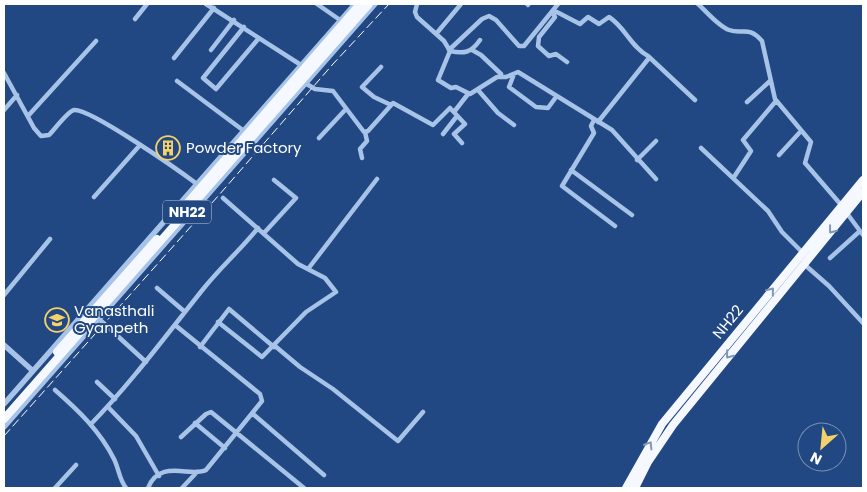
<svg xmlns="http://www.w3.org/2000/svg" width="867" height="492" viewBox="0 0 867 492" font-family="Poppins,sans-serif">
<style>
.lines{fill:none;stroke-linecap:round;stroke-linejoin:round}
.minor{stroke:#a8c3e8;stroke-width:4.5}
.tertiary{stroke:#a8c3e8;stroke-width:5.5}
.trunk{stroke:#f5f8fe;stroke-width:8}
.rail{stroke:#fff;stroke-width:1;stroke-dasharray:9 4;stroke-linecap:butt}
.trunk-bridge{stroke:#f5f8fe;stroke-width:8}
.oneway{stroke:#8097ba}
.labels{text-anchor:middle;stroke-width:4;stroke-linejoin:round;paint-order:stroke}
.shield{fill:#214882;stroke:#bcc8da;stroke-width:1}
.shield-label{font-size:14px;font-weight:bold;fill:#fff}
.poi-label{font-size:15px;fill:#fff;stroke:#214882;text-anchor:start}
.street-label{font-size:15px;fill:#fff;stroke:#214882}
</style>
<rect width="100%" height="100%" fill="#214882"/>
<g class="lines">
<!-- minor -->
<path class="minor" d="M206,4L301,65
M317,4L340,20
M417,4L415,12L417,17L444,41L450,51L438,80L451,88L456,87L470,94L497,77H506L518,72L612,130L656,179
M527,4L528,5
M698,4C707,12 718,26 729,30C743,35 748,25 762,41L775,99L811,142L805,163L842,206
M553,10L580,24L588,17L599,24L609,17C625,27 631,47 648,56L695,100
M552,12L555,17L539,37L538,46L549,56L556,54L567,62
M135,19L147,4
M244,27L203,78L216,89L259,38
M436,34L461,4
M211,50L234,20
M449,50L482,19L489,16L496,20L519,46H524L558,4
M472,50L481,55L501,74
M450,51C464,54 471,53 480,40
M174,58L214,8
M381,67L362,87L374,97L391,105
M4,73L34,128L41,136L49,135C54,130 68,111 74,110C90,108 181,172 197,184
M514,74L509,87L536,107L548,108L556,97
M177,81L244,131
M305,83L315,89L333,91L364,132L368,131L393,103L433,125L450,108L465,124L454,134L462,143
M478,90L498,113L514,125
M747,102L770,81
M4,110L17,95
M454,112L468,94
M28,116L96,41
M594,120L591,126L594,133L562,186L615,226
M598,122L649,58
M443,134L457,116
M319,138L346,109
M701,148L768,211L782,232L802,252
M779,155L801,131
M362,158L360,149L367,141L365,132
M637,160L656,141
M571,170L632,215
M734,177L751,151L743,140L776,101
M94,197L140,145
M846,212L863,235
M264,233L296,198L274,180
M830,258L860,231
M805,265L829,286L863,323
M308,269L377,179
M157,288L185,312
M4,295L50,239
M99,319L146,362
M218,322L262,357L306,312L336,292L325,278L298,264L223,198
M275,346L300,367L333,389L398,441L423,412
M200,347L229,309L274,347
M97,382L115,399
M55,390C78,410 100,431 114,459C119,469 119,479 126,488
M108,407L136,436L159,476
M253,414L324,475
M195,423L225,448
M91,424C132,382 167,334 204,288C221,267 241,249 258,228
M181,437L206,414L211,412L304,488
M55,488L76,465
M148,488C160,458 191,478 206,470L262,401L260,394L175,325
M182,488L197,472"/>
<!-- tertiary -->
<path class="tertiary" d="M4,345L33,371
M4,404L355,4
M4,427L375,4"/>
<!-- trunk -->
<path class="trunk" d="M626,488L662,424L863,180
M635,488L648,462L673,425L863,192"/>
<!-- rail -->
<path class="rail" d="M4,436L219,195L333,64L389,4"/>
<!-- trunk-bridge -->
<path class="trunk-bridge" d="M182,209L360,4
M57,352L157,239
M4,419L369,4"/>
</g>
<!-- one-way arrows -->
<defs><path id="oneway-chevron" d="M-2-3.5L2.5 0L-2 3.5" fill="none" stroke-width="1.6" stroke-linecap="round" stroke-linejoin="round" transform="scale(1.25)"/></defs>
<g class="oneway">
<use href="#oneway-chevron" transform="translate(832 230) rotate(128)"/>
<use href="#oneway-chevron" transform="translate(771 291) rotate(-51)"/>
<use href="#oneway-chevron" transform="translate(729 355) rotate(129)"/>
<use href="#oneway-chevron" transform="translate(649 445) rotate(-58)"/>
</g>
<!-- icons -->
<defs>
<g id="building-ring" transform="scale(1.25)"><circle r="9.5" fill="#214882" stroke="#f4d16a" stroke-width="1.5"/><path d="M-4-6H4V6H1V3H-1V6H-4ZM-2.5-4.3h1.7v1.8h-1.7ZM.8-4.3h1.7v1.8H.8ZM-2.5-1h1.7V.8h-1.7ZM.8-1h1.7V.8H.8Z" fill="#f4d16a"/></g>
<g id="school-ring" transform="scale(1.25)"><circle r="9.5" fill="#214882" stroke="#f4d16a" stroke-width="1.5"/><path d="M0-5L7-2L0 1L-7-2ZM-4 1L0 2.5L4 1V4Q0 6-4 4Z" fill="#f4d16a"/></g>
</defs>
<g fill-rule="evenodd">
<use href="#building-ring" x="168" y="148"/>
<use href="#school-ring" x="57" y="320"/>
</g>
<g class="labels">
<!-- shield labels -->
<rect class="shield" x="163" y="200.5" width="48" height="23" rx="4"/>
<g class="shield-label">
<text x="187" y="217">NH22</text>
</g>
<!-- poi labels -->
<g class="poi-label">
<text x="186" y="153">Powder Factory</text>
<text x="74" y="316">Vanasthali<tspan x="74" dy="17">Gyanpeth</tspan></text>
</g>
<!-- street labels -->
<g class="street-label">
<text transform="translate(728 322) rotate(-51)" y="5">NH22</text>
</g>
</g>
<!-- border -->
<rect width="867" height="492" fill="none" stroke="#ffffff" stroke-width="10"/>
<!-- north arrow -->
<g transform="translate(822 447) rotate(207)"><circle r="24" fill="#214882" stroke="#7a91b4"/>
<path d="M0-4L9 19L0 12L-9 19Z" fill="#f4d16a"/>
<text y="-8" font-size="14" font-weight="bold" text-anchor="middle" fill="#ffffff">N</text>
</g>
</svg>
